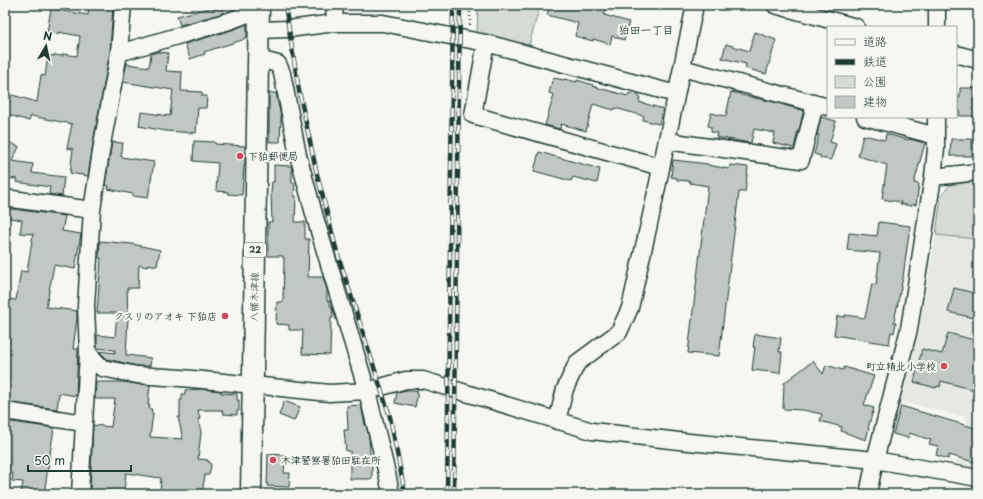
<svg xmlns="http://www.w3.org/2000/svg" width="983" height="499" viewBox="0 0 983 499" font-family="'Playpen Sans','Klee One',sans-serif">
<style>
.built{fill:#e6e8e4}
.green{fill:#d6dbd6;stroke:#7a8c85}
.building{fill:#c1c8c3;stroke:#1f3d34}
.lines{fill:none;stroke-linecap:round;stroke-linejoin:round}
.minor-casing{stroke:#1f3d34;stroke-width:19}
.major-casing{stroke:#1f3d34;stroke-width:23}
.path{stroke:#1f3d34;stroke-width:2.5;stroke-dasharray:1 3;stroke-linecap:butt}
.minor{stroke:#f6f6f2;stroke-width:16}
.major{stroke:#f6f6f2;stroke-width:20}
.rail-casing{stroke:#1f3d34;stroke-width:4.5}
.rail{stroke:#f6f6f2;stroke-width:3;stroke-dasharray:9;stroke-linecap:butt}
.poi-dot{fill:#d1495b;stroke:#f6f6f2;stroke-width:1.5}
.labels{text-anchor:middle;stroke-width:4;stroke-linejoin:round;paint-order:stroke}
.shield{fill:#f6f6f2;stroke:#60746d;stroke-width:1}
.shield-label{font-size:9px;font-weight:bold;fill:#1f3d34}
.poi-label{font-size:10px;font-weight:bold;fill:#1f3d34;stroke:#f6f6f2;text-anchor:start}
.street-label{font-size:10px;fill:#1f3d34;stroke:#f6f6f2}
.neighbourhood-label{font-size:11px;font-weight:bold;fill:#1f3d34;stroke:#f6f6f2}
</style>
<rect width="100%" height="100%" fill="#f6f6f2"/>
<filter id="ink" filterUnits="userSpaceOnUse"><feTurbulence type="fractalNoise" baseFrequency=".025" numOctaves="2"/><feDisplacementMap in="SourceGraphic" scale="8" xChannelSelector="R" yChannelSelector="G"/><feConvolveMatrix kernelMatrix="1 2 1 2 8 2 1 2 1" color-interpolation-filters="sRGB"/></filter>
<g filter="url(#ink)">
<!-- built -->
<path class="built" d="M936,235L978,239V470L955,466L967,418L900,401L919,331Z"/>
<!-- green -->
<path class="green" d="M478,5H540L528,49L477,35Z
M978,181V239L936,235L941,196L950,185Z"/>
<!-- building -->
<path class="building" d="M89,5H113L110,52L94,137L88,176L70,173L73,149L67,148L72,124L31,116L29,121L6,114L12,95L37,102L41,75L45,76L48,55L54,56V55L63,56V54L77,56L80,36L58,32V34L47,32L51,9L88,15Z
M222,5L224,13L180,25L177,16Z
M550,5H607L604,15L629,22L624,40L612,36L610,44L593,39V41L575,36L578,23L547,15Z
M247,24V37L242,40L204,52L205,54L190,59L185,44L232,30Z
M755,32L776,40L766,74L745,68L746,64L722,58L726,44L749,51Z
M157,52L168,53L166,71L182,72L181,91L202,92V96H207L206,108H198L196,133L166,131L139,126L141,112L170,116L173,90L123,82L127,62V64L149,67L151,54Z
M554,78L564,80V79L577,82V80L593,85L592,86L628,96L629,93L640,96L639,102L663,109L659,124L643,120L644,116L615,108L614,110L593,104L586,131L561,124L560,129L545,125L554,95L549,93L552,81L553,82Z
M960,88H976L975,116H959L960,111H958V97H960Z
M731,92L741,94V95L774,102L794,108V109L804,110L799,130H798L794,148L773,143L775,133L754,129L751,143L716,137L717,133L711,132V127L708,126L711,113L726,116Z
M269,93H276L281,117L280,142H269Z
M821,117L836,121L830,142L836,144L831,160L820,158L821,156L814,154L819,135H817Z
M886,134L908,140L909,139L925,143L914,183L919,184L916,205L912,204V206L900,204L901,202L882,199L887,165L858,156L863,135L885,140Z
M951,139H972V156H950Z
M5,140L19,147L12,161L33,164L32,173L64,177L62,196L49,194L50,187L16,182L17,179L5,178Z
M194,141L215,142V144L245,146V165H244L242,195L228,194V192L216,191L218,163L193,161Z
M112,142L123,143L121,157L154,162L148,198L133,196V194L108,189L109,186L105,185Z
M539,152L600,169L597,183L573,177L571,181L534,171Z
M673,160L708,164V165L729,169L730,165L748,167L745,192H739L719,356L688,353L708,186L690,183V181L677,180V178L671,177Z
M274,165L291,166L292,170V183H295L294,196H296L295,222H305V239H309L308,277H323L327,290V301H330V305L332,308L333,318H331L330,355L302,354L303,330H289V325L276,324L277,302H283L284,258H283V256H268V222H272L271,193L272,182H274Z
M5,208L65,216L62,231L81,234L75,269L54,265L46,307L77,311V318L73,349H78L76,396L59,393L57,409L5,402V299L16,300L21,271L27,272L33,234L20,233L22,220L5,217Z
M879,222L910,226L903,277L894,322L896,323L894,333L891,332L889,344L834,335L837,316L845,317V315L865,318L872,284L876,285L880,253L847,250L849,233L877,236Z
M100,241L132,244L160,250L157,266L148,264L147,267L139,265L138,288H127L128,318L126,355L151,358L150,366H138L107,359L99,351L115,353V350L97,348V335L115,337L117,313H97L101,258H99Z
M954,288L978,294V319L948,312Z
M948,333L978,341V391L941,381L940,387L937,386L936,388L914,382L922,349L942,354Z
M755,334L781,338L779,352H782L780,373L752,370L755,347H753Z
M813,361L823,374L826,365L843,370L844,367L874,376L864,405L874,408L868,428H869L866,440L841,431L842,427L820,421L822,414L803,410L783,409L784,383Z
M96,382H124L136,384L150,385L148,405H150L149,409H152L151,412L153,413L150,437L183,439L178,417H180V400H182V394H185V390L202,389L221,391V393L237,394V400H239V411H237V415L223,414V412H222V410H198L200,419H198L201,432L198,459L208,460V462H210L211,466L209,475H205L202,494H181V493L160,490L161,478L126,473L124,492L103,490V492L90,491L93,425L111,427L115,399H95Z
M407,390L418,392L415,407L395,403L397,392Z
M284,401L300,407L294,421L279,415Z
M361,405L364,420L365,426L366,425L369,438L371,465H372V479H350V451H346L344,430H348L347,406Z
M901,406L978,429V463L949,455L948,459L936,455L938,446L929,444L931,440L909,433L908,438L893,434Z
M5,421L54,428L44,494H21L23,482L12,481L13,474L5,473Z
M268,454L285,455L284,473H290L289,487L267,486Z"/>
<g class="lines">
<!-- minor casing -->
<g class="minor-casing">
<path id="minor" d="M334,5L335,23H383L486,43L676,94
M775,5L856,27
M937,27V5
M259,30L288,29L335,23
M486,43L473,115L661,167
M119,53L123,5
M956,54L978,60
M258,59L278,64L282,73L298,155L316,221L367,391L388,478L391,494
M682,68L828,107
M865,117L936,136
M936,117V149L933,177L909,329L875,460L978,478
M667,141L801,160L815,104
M933,177L978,172
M5,198L92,210
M88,353L102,368L137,375L181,378L214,381L253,385L329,393L367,391L406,380H423L592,431L679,441L875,460L868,494
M5,411L84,423
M557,421L565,389L577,363L619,332L630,308L654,202L695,5
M80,494L88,353L86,306L92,210L103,139L119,53L229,21L259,10"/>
</g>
<!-- major casing -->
<g class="major-casing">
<path id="major" d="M251,494L259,5"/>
</g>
<!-- path -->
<path class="path" d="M470,25V5"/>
<!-- minor -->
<use href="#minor" class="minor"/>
<!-- major -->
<use href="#major" class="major"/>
<!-- rail casing -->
<g class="rail-casing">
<path id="rail" d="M285,5L299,91L317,174L337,252L390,417L405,494
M447,494L453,5
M454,494L460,5"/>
</g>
<!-- rail -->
<use href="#rail" class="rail"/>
</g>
</g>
<!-- markers -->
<g class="poi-dot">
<circle cx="240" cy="156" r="4"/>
<circle cx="225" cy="316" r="4"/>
<circle cx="944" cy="366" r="4"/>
<circle cx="273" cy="460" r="4"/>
</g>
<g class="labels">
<!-- shield labels -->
<rect class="shield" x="244" y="243" width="22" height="14" rx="3"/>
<g class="shield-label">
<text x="255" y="253">22</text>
</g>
<!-- poi labels -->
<g class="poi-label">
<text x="248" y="160">下狛郵便局</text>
<text x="217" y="320" text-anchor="end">クスリのアオキ 下狛店</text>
<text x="936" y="370" text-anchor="end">町立精北小学校</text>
<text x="281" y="464">木津警察署狛田駐在所</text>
</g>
<!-- street labels -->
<g class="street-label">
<text transform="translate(254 297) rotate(-89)" y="4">八幡木津線</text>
</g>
<!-- neighbourhood labels -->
<g class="neighbourhood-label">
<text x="646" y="34">狛田一丁目</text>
</g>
</g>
<!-- margin -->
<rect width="983" height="499" fill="none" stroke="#f6f6f2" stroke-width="20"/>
<rect x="10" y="10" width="963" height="479" fill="none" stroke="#1f3d34" stroke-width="1.5" filter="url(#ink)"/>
<!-- legend -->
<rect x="827" y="26" width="130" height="92" fill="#f6f6f2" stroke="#a0aca6"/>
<rect x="835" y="39" width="20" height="6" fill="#f6f6f2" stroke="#a0aca6"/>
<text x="863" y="46" font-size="12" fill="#1f3d34">道路</text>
<rect x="835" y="59" width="20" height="6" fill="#1f3d34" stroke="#a0aca6"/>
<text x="863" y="66" font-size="12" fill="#1f3d34">鉄道</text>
<rect x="835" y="76" width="20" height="12" fill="#d6dbd6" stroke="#a0aca6"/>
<text x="863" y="86" font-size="12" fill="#1f3d34">公園</text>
<rect x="835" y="96" width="20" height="12" fill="#c1c8c3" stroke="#a0aca6"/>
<text x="863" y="106" font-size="12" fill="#1f3d34">建物</text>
<!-- north arrow -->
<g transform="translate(46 46) rotate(9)" stroke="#f6f6f2" stroke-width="3" paint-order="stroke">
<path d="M0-3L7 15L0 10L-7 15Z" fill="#1f3d34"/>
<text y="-6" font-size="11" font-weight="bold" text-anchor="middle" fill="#1f3d34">N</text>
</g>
<!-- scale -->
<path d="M28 465v6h103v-6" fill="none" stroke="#1f3d34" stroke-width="2"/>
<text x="34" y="465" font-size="12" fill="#1f3d34" stroke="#f6f6f2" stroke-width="3" paint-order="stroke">50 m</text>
</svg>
